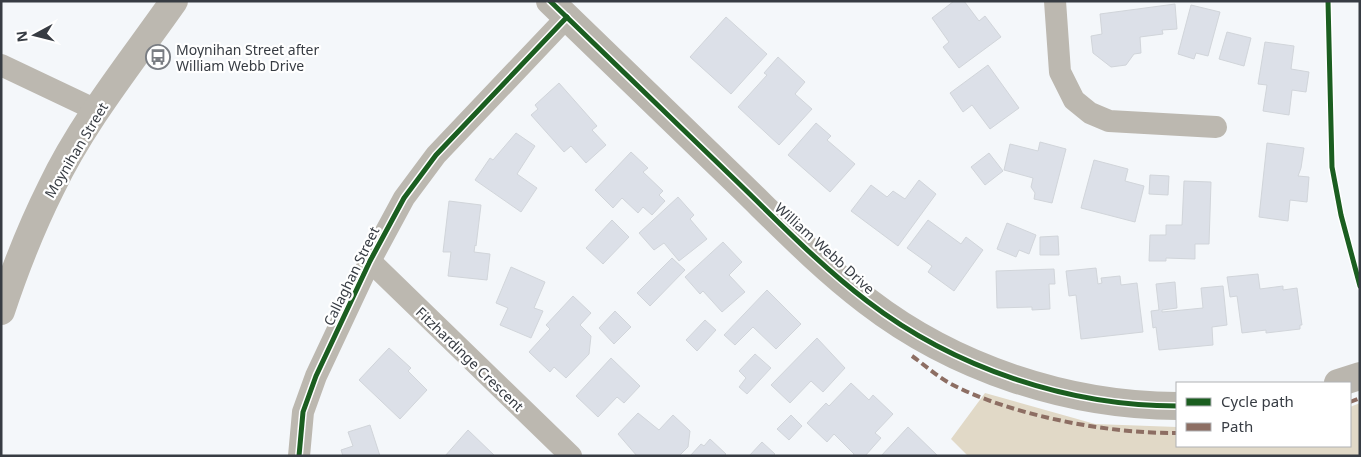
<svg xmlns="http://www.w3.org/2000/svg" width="1361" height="457" font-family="'Noto Sans',sans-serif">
<rect width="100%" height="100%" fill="#f4f7fa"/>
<path fill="#e1d9c7" d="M985,393L1095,424L1177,427V446H1350V407L1360,403V456H968L951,439Z"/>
<g fill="#dce0e8" stroke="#d1d5da">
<path d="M954,1H964L979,21L985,16L1001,37L959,68L943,47L949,42L932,18Z"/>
<path d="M1175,4L1177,29L1162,30L1163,34L1140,37L1141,53L1134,54L1126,65L1111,67L1093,53L1091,36L1102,34L1100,14Z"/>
<path d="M1191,5L1220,12L1208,56L1196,53L1194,59L1178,54Z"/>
<path d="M726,17L767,54L731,94L690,57Z"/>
<path d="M1227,32L1251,38L1244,66L1219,59Z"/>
<path d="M1265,42L1294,46L1291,69L1309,72L1306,92L1292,90L1289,115L1263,111L1267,85L1258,84Z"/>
<path d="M778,57L805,82L795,94L812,109L779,145L738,107L767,75L764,73Z"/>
<path d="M988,65L1019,108L990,129L972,105L963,112L950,93Z"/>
<path d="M559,83L597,126L592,130L606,145L586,163L571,146L564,152L531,115L538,109L535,105Z"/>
<path d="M816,123L831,136L827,140L855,164L830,192L788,155Z"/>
<path d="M516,133L535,146L517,174L537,188L521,212L475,180L490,158L493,160Z"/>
<path d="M1040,142L1066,149L1052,203L1034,199L1035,193L1031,187L1033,178L1004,170L1010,144L1038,151Z"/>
<path d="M1267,143L1304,148L1301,168L1298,176L1309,177L1307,202L1290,200L1288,221L1259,217Z"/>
<path d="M631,152L648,168L643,172L663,191L659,195L665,201L652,215L643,207L638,213L622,198L613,208L595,190Z"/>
<path d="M989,153L1003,171L985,185L971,167Z"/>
<path d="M1094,160L1128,169L1125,181L1144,186L1135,222L1081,208Z"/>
<path d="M1150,175L1169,176L1168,195L1149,194Z"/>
<path d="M919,180L936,194L898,246L851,211L871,185L887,197L893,191L905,199Z"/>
<path d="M1184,181L1211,182L1209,244H1195V259L1166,258V261H1149L1150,235H1166V225H1182Z"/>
<path d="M678,197L694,215L690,219L707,239L679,261L664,243L654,250L639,233Z"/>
<path d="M449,201L481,205L476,246L475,245L474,252L490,254L487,280L448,276L451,252H443Z"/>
<path d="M612,220L629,237L603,264L586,248Z"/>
<path d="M928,220L961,244L966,237L983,250L954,291L928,272L932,266L907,248Z"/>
<path d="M1007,223L1036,235L1029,254L1019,250L1016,257L997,249Z"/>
<path d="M1058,236L1059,255H1040V237Z"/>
<path d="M723,242L742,262L729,275L745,292L722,312L703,291L700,294L685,277Z"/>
<path d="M672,258L685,270L650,306L637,293Z"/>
<path d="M511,267L545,282L534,308L543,311L531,338L500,325L508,308L496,303Z"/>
<path d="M1096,268L1098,284L1102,283L1101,278L1120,276L1121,285L1137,283L1143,332L1081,339L1076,295L1069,296L1066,271Z"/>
<path d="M1054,269L1055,284H1049L1050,309L1032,310V307L997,308L996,271Z"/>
<path d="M1258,274L1260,289L1283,286V290L1297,288L1302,325H1300V329L1266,333V330L1242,333L1237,296L1230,297L1227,277Z"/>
<path d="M1175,282L1177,308L1162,310V312L1203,308L1201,288L1223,286L1227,325L1212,327L1213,345L1159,350L1156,327L1153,328L1151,311L1159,310L1156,284Z"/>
<path d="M767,290L801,324L776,349L753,327L735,345L724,335Z"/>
<path d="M573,296L591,313L580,325L591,336L589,354L566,378L554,367L550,372L529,352L550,329L546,325Z"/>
<path d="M615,311L631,327L614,344L599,328Z"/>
<path d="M705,320L716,330L697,351L686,340Z"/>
<path d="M817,338L845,368L823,392L811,381L790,403L771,385Z"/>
<path d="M389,348L411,368L408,371L427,390L400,419L359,380Z"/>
<path d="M755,354L771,368L747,394L739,387L746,378L739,371Z"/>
<path d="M611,358L640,386L624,403L617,397L598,417L576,396Z"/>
<path d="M851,383L869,400L873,395L893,414L875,433L881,438L865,456H853L854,454L834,434L827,442L807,423L826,403L829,406Z"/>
<path d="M638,413L659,430L673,415L690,431L688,447L679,456H637L618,434Z"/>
<path d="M791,415L802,426L789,440L777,429Z"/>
<path d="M370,425L380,456H343L341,450L353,446L348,432Z"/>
<path d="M908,427L938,456H881Z"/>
<path d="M468,430L495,456H445Z"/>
<path d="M710,439L726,454L724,456H690L701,444L704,446Z"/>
<path d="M762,442L775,454L773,456H749Z"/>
</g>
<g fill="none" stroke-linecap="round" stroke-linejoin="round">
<g stroke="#bcb8b0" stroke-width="22">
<path d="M1055,1L1060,72L1074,100L1090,113L1109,121L1216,127"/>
<path d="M1,65L98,111"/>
<path d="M370,261L571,456"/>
<path d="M299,456L303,412L316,376L370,261L404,198L436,155L567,17"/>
</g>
<path stroke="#bcb8b0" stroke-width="28" d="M1,311C15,269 31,228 51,188C83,121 132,61 174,1"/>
<g stroke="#bab6ae" stroke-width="28">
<path d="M550,1C609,58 669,116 728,173C774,217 817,263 867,301C954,368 1068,406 1177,406"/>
<path d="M1338,383L1360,376"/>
</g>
<g stroke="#8d6e63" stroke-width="4" stroke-dasharray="8 4" stroke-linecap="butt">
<path d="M912,356C926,366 939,378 953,385C1014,416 1110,434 1177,433"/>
<path d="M1350,402L1360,398"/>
</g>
<defs>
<g id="cycleway">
<path d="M550,1C609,58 669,116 728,173C774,217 817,263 867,301C954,368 1068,406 1177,406"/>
<path d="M1328,1L1332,167L1341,215L1360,286"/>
<path d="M299,456L303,412L316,376L370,261L404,198L436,155L567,17"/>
</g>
</defs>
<use href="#cycleway" stroke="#fff" stroke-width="8"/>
<use href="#cycleway" stroke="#1b5e20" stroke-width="5"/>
</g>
<defs>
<symbol id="bus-ring" viewBox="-11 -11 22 22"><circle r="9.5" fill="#fff" stroke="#797d83" stroke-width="1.5"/><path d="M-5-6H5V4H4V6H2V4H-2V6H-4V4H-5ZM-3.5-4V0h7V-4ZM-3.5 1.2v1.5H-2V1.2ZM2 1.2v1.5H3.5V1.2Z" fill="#797d83"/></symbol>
</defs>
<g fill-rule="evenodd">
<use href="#bus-ring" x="144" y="43" width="28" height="28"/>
</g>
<g text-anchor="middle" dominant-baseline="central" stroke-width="4.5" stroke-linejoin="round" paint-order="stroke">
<g font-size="14" fill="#373c43" stroke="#fff" text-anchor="start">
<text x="176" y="49">Moynihan Street after<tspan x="176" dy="16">William Webb Drive</tspan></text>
</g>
<g font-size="14" fill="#373c43" stroke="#fff">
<text transform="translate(76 150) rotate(-59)">Moynihan Street</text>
<text transform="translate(825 248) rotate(42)">William Webb Drive</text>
<text transform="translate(351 276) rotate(-64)">Callaghan Street</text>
<text transform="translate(470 359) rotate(44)">Fitzhardinge Crescent</text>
</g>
</g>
<rect width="1361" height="457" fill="none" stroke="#373c43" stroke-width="5"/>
<rect x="1176" y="382" width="175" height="65" fill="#ffffff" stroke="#afb1b4"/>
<rect x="1186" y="398" width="25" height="8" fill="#1b5e20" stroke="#afb1b4"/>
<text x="1221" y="407" font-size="15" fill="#373c43">Cycle path</text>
<rect x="1186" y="423" width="25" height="8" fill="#8d6e63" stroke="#afb1b4"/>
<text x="1221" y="432" font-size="15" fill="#373c43">Path</text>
<g transform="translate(35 35) rotate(263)" stroke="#ffffff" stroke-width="4" paint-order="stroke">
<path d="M0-4L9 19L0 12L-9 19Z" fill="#373c43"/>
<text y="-8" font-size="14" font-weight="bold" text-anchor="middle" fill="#373c43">N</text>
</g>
</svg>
